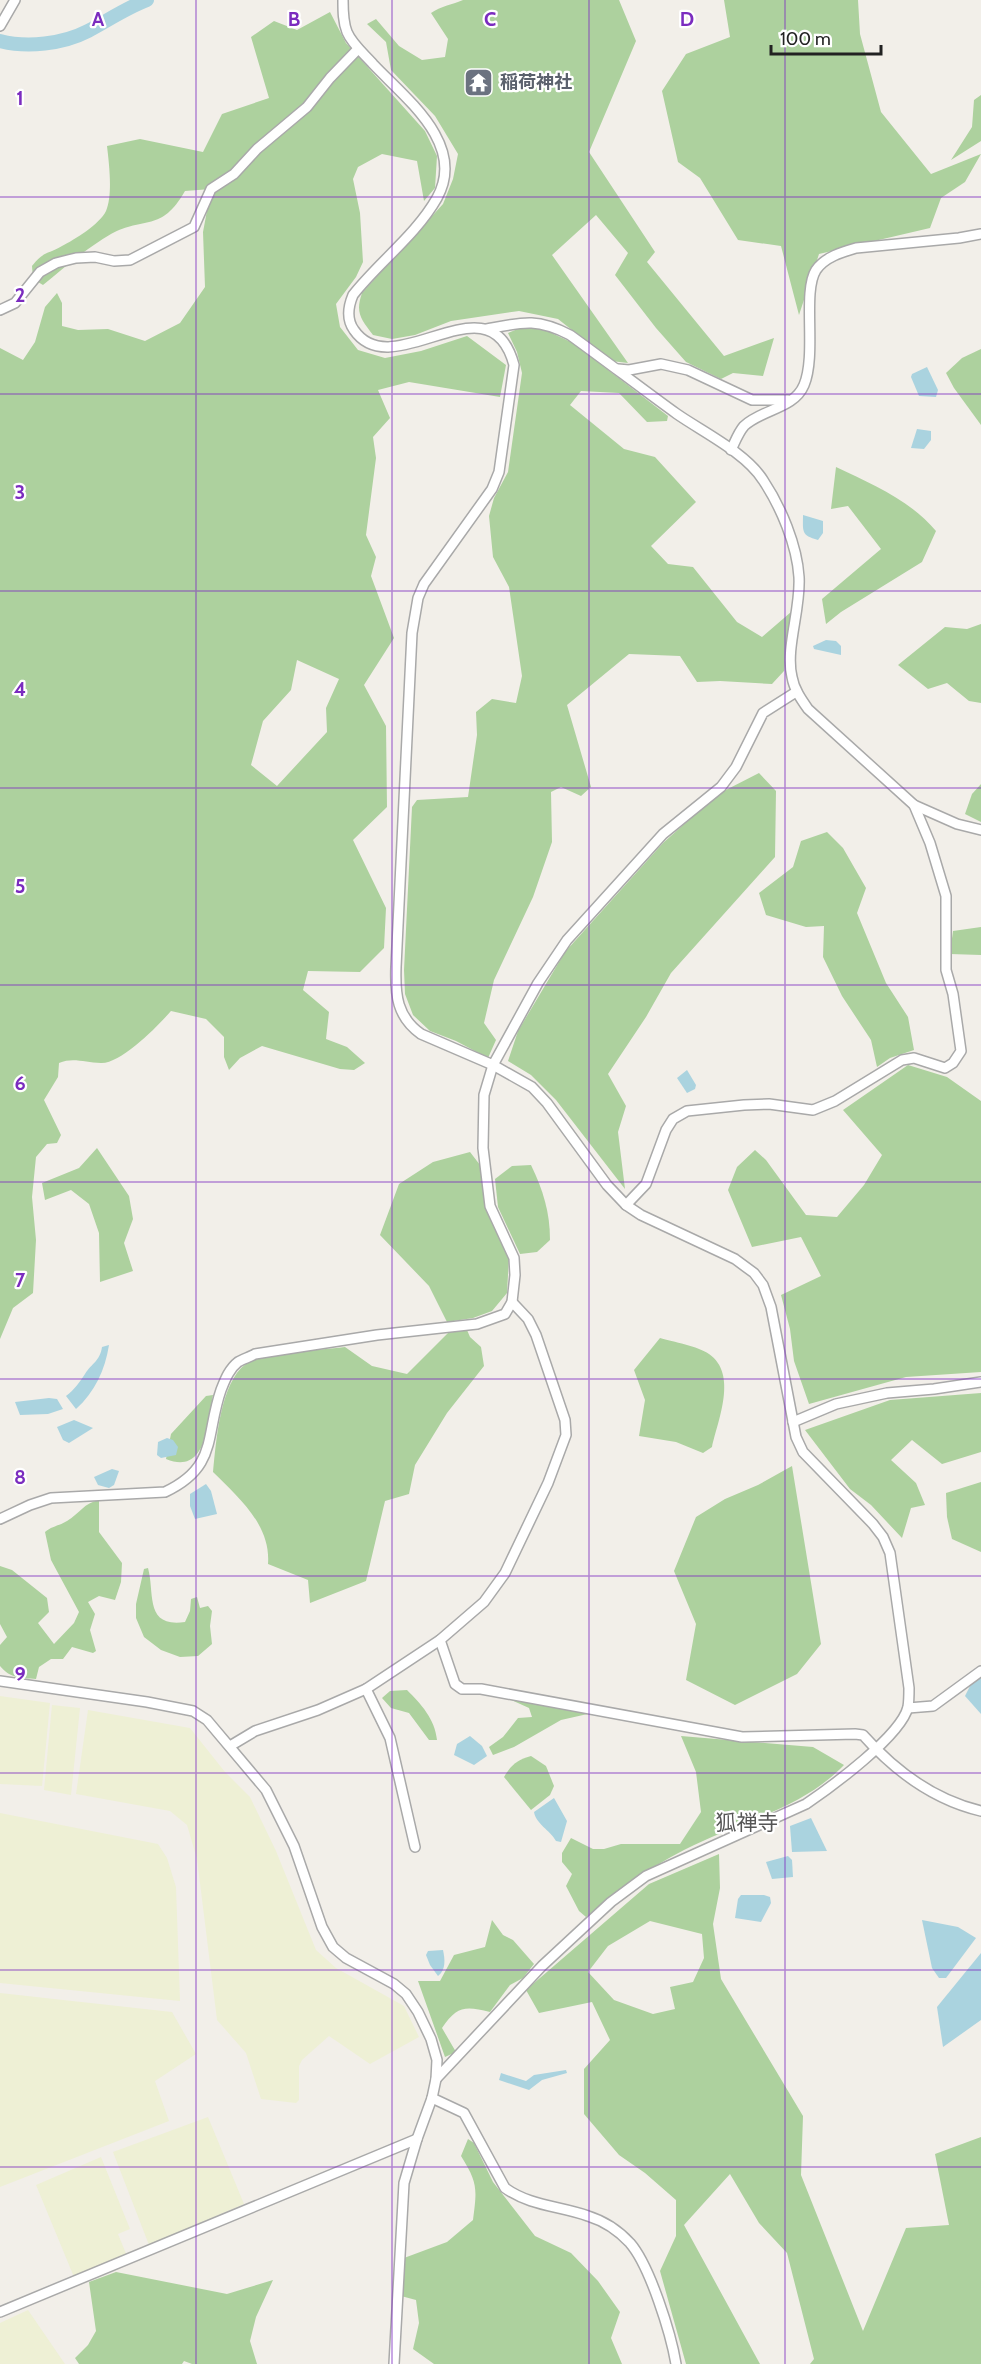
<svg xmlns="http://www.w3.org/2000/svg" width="981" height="2364" font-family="Cabin,'Noto Sans JP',sans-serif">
<rect width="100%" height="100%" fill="#f2efe9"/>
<g fill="#eef0d5">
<path d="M0,1696L50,1703L42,1786L0,1784Z"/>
<path d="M52,1705L80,1708L71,1795L44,1790Z"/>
<path d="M88,1710L190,1728L225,1772L250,1797L276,1851L316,1950L336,1968L404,2006L419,2037L370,2064L329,2036L302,2060L299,2066V2100L296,2103L261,2099L246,2053L217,2020L197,1859L187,1825L170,1811L76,1794Z"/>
<path d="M0,1813L158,1844L167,1858L176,1887L180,2001L0,1983Z"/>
<path d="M0,1993L172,2012L196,2054L155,2081L169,2121L0,2187Z"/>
<path d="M208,2117L244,2204L149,2245L113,2152Z"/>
<path d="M101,2157L130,2229L118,2234L127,2256L74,2277L36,2185Z"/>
<path d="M28,2310L65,2364H0V2323Z"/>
</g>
<g fill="#add19e" fill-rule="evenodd">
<path d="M463,0H619L636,41L589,152L655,252L647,262L724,356L774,338L763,376L733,373L721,379L686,362L656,328L615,275L628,253L596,215L552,255L628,363L611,361L558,319L519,311L451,321L415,335L392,339L373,335C361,319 355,313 362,293L443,204L453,179L458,154L435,116L391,70L386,42L367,24L376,19L399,46L422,60L445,57L448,39L431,13C441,6 451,5 463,0Z"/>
<path d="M724,0H858L860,34L881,112L931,174L981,154L965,182L941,198L930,228L819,254L799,315L781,246L738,240L700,178L678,162L662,91L686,54L730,37Z"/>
<path d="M330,12L346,43L425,131L437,156L435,188L424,201L417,161L382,154L358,167L353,179L360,213L363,262L356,277L336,304L340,327L358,350L385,358L421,351L467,336L506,365L500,397L409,382L378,390L390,418L373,437L376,458L366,535L376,557L371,576L394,638L364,685L386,726L387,807L353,840L386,908L384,948L360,972L308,971L303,990L329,1012L326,1039L347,1047L365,1063L354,1070L340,1069L262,1046L240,1058L229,1070L224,1057V1037L206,1019L171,1011C158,1026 121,1064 101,1063C85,1063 74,1057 59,1063L58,1077L44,1100L61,1135L57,1143L47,1144L36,1157L32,1197L36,1240L33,1293L13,1308L0,1339V348L23,360L35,342L45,307L57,293L62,303V326L78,330L108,329L145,341L180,323L205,287L203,232L211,189L185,191C161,233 144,216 111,234C87,248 65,267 43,285L33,279L32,266C45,250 47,255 62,246C74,240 100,224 106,211C113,195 109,163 107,146L140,139L203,152L222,114L269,98L251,37L274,21L297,30ZM297,660L339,679L326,708L327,732L277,786L251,765L263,721L291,690Z"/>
<path d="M981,95V141L951,160L972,127L974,100Z"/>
<path d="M520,328L543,329L573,343L668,416L667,421L647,422L619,393L581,391L570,405L624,449L655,457L696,502L651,546L668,564L693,567L737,622L762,637L791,612L784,671L772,684L720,681L697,682L680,656L629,654L567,705L591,787L581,796L561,787L551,792L552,842L533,897L494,980L484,1023L496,1040L488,1058L456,1041L430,1031L413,1015L405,994L404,970L412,807L417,800L468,797L477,735L476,712L492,699L516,703L522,676L509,587L493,557L489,516L494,498L508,472L522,373L517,352L508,333Z"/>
<path d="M981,349V425L954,388L946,373L962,358Z"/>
<path d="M836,467C872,484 910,500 936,531L922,562L841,612L826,624L822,599L881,549L848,506L831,509Z"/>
<path d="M981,624V703L969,701L947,683L928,689L898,665L945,627L967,629Z"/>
<path d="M759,773L776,791L775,857L671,973L646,1017L608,1074L626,1106L618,1132L625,1189L556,1100L531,1075L508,1061L518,1031L565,952L663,843L718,794Z"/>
<path d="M981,784V822L965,814L972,794Z"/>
<path d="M827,832L843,848L866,888L857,913L886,983L908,1017L914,1050L890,1058L877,1067L871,1040L842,996L823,957L824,926L806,927L766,915L759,893L793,867L801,841Z"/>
<path d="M981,927V955L950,954L953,931Z"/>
<path d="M908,1065L947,1077L981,1101V1372L906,1377L809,1404L794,1361L790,1329L781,1295L821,1276L801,1237L752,1247L728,1190L737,1167L755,1150L766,1160L806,1215L837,1217L864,1185L882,1155L843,1110Z"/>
<path d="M97,1148L129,1196L133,1219L124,1243L133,1271L100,1282L99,1233L89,1204L71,1190L45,1200L42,1183L79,1168Z"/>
<path d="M470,1152L480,1165L485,1208L509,1257L507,1293L492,1311L473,1318L447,1322L429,1286L380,1235L399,1184L433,1162Z"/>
<path d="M531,1165C543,1190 550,1212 550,1240L537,1252L520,1254L498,1207L495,1179L512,1166Z"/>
<path d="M467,1330L470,1337L481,1347L484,1366L447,1413L415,1465L409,1494L385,1501L366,1581L310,1603L308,1580L268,1564C271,1525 239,1498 213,1472C216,1443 220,1382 246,1364C263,1352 323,1350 345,1347L372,1366L407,1374L449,1332Z"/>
<path d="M660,1338C673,1342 698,1346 709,1354C738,1374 718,1420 712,1447L703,1453L676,1442L639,1436L645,1400L634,1370Z"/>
<path d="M981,1393V1452L942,1464L912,1440L891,1460L916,1483L925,1505L911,1508L902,1538L871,1505L850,1489L805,1430L890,1400Z"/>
<path d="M213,1395C208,1422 207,1476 166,1459L171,1434L206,1396Z"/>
<path d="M792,1466L821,1644L797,1674L735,1705L686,1680L696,1624L674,1571L696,1517L725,1499L758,1485Z"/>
<path d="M981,1482V1552L952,1539L947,1517L946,1493Z"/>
<path d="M99,1500V1532L122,1563L121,1582L115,1600L99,1596L88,1602L95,1614L90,1630L96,1651L93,1653L72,1647L63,1659H51L39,1667L36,1679C21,1678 11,1679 0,1666V1645L7,1637L0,1624V1566L12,1570L47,1598L49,1612L38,1623L54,1644L74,1623L79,1612L51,1560L45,1532C52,1526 59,1526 67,1521C80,1513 84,1503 99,1500Z"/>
<path d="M148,1568C155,1593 144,1628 185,1622L190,1611L191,1599L197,1597L200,1608L208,1606L212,1611L210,1626L212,1644L198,1656L180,1657L161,1650L144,1637L136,1618V1604L144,1569Z"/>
<path d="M407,1690C421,1704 435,1719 437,1740H429L409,1713L391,1708L382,1698L390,1691Z"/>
<path d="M505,1697L592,1713L561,1720L514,1747L493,1755L489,1747L503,1737L518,1718L532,1717L529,1708Z"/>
<path d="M681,1736L813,1747L844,1765C801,1810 738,1822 684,1850C647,1869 618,1891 586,1917L579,1911L566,1886L572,1874L562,1862V1853L571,1838L593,1849H604L621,1844H680L701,1812L696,1772Z"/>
<path d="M531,1756L546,1766L554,1786L550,1795L531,1810L504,1777C511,1765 517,1760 531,1756Z"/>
<path d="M719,1854L720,1888L713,1924L721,1979L803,2116L801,2175L863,2331L906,2228L949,2225L935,2154L981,2137V2364H810L814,2359L787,2253L759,2223L730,2174L684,2225L760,2364H686L660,2271L676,2236V2200L645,2173L619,2155L584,2114V2069L610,2040L592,2002L539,2013L526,1990L649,1884ZM650,1921L702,1934L704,1958L693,1982L670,1987L675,2009L653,2014L614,2000L588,1972L608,1946Z"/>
<path d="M492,1920L503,1935L513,1940L534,1964L523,1978L510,1985L490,2012C465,2006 457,2006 442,2028L456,2052L445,2057L418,1981H440L454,1955L485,1947Z"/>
<path d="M468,2139L474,2143L493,2182L535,2236L571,2253L598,2281L620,2312L611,2338L622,2364H434L413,2349L419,2323L416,2300L401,2296L404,2258L447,2242L473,2220C477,2189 478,2183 461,2156Z"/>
<path d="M116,2272L227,2294L273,2280L256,2317L250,2341L257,2364H192L184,2361L182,2364H79L75,2358L88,2345L96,2331L89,2282Z"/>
</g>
<g fill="#aad3df">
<path d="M927,367L938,390L936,397L919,396L911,377L912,374Z"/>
<path d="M917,429L931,431V440L924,449L911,448Z"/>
<path d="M803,515L823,521V533L818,540C801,535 803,532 803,515Z"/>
<path d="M826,640L836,641L841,646V655L814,649L813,646Z"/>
<path d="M687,1070L696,1085L695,1089L687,1093L677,1078Z"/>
<path d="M109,1345C105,1370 95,1392 76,1409L66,1396C75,1389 79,1383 85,1374C92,1363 100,1361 102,1347Z"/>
<path d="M49,1398L57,1399L63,1409L48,1414L20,1415L15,1402Z"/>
<path d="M74,1420L93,1428L69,1443L63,1440L57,1427Z"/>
<path d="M167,1438L173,1440L178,1447L176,1455L161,1458L157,1455L158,1442Z"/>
<path d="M112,1469L119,1471L114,1485L109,1488L98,1485L94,1477Z"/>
<path d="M206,1484L211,1491L217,1514L195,1519L190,1506V1494Z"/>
<path d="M981,1678V1714L965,1696L971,1684Z"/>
<path d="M470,1736L482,1746L487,1756L474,1765L454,1755L457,1744Z"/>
<path d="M554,1798L567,1821L561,1842L556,1841C550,1830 536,1824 534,1812Z"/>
<path d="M811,1818L827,1851L792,1852L790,1826Z"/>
<path d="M788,1856L792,1860L793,1877L772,1879L766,1862Z"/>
<path d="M741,1895H764L770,1897L771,1903L761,1922L735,1918L738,1899Z"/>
<path d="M922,1920L958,1927L976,1938L946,1978H939L932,1968Z"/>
<path d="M443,1950C445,1959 446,1970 438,1976L430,1965L426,1955L428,1951Z"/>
<path d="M981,1953V2020L943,2047L937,2007Z"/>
<path d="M566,2070L567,2073L542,2080L529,2090L499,2080L501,2073L526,2081L534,2075Z"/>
</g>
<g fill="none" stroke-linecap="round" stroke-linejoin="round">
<path stroke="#aad3df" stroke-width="14" d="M0,41C27,48 63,44 88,31C107,21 126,8 147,0"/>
<defs>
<g id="minor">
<path d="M343,0C343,11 343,22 347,32C352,44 364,54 373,64C405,98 467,144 437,198C416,235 379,262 353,295C348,307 346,319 354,330C393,387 490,274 514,365L499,472L492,489L424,584L418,598L412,633L396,967C395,995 397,1017 421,1034L493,1065L532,1087L547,1103L607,1185L626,1205L641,1215L735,1259L754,1273L763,1285L771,1307L796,1437L803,1452L873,1524L883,1537L890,1553L909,1688C909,1695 909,1701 908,1707C901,1736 831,1787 806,1804L646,1876L611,1902L542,1966L436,2079"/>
<path d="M0,26L15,0"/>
<path d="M0,310L15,303L40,272L56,263L76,258L95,257L114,261L130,260L194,227L211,189L234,174L257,149L307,107L330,78L358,49"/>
<path d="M487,329C523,322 537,318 570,335C606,361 641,388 677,414C703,432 746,453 763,480C781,507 797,545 799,577C801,609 785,649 792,677C794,689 801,699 808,709L914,805L957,824L981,830"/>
<path d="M618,369L629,370L661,364L688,370L752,400H788"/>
<path d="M731,450C735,442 738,433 744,426C762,409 794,409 804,385C817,354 802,292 816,270C825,257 842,252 856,248L959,238L981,234"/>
<path d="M626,1205L646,1184L666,1130L673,1119L687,1111L744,1105L769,1104L813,1110L835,1101L902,1060L914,1058L945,1068L953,1063L961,1051L953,994L946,970V896L930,843L914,805"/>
<path d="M793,1422L836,1404L887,1393L934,1389L981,1382"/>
<path d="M0,1519L30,1505L51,1498L165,1492C218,1467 205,1436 221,1390C225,1380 229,1369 238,1362C243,1359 250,1357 255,1354L377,1335L477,1324L505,1314L512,1302L515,1275L514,1258L490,1206L483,1148L484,1095L493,1065L538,983L567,940L663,834L721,787L736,767L763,713L796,692"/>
<path d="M440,1640L455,1684L462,1689H481L742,1737L855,1734L863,1735C895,1771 934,1800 981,1811"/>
<path d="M0,1681L147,1702L193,1711L207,1720L266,1790L294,1846L322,1927L333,1947L346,1958L394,1984L406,1994L418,2012L431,2039L437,2060L436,2079L432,2098L417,2139L404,2183L394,2364"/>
<path d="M366,1689L390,1738L415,1847"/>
<path d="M908,1708L933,1706L981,1671"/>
<path d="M230,1746L255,1731L318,1710L366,1689L440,1640L484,1602L505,1573L548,1483L566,1435L565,1420L536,1335L528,1319L512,1302"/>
<path d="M432,2098L464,2113L505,2188C530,2206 560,2206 588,2216C604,2221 618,2230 630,2243C650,2266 671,2334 676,2364"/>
<path d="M0,2312L417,2139"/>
</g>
</defs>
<use href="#minor" stroke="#a9a9a9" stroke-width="12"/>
<use href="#minor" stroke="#fff" stroke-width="9"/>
</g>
<path fill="none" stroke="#7b2cbf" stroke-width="1.5" stroke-opacity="0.55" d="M196,0V2364M392,0V2364M589,0V2364M785,0V2364M0,197H981M0,394H981M0,591H981M0,788H981M0,985H981M0,1182H981M0,1379H981M0,1576H981M0,1773H981M0,1970H981M0,2167H981"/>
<defs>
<symbol id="temple-square" viewBox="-11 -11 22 22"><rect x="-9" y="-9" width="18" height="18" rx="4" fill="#6b7280" stroke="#fff"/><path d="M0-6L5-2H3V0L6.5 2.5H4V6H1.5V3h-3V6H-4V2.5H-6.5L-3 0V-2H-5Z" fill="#fff"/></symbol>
</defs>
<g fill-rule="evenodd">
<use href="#temple-square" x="462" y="66" width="33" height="33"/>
</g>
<g text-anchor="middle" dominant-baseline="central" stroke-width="4.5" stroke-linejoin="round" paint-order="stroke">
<g font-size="18" font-weight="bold" fill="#5b616d" stroke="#fff" text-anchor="start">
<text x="500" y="82">稲荷神社</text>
</g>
<g font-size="21" fill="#555" stroke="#fff">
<text x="747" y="1822">狐禅寺</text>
</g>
</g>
<g font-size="20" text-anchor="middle" font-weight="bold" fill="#7b2cbf" stroke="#fff" stroke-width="4.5" stroke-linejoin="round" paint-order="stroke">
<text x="98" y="26">A</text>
<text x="294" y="26">B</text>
<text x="490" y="26">C</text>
<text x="687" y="26">D</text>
<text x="20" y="105">1</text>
<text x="20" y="302">2</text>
<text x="20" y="499">3</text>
<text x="20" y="696">4</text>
<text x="20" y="893">5</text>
<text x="20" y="1090">6</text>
<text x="20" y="1287">7</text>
<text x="20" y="1484">8</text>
<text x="20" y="1681">9</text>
</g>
<path d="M771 45v9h110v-9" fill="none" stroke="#222222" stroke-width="3"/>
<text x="780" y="45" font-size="18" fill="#222222" stroke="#ffffff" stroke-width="4.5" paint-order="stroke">100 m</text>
</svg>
